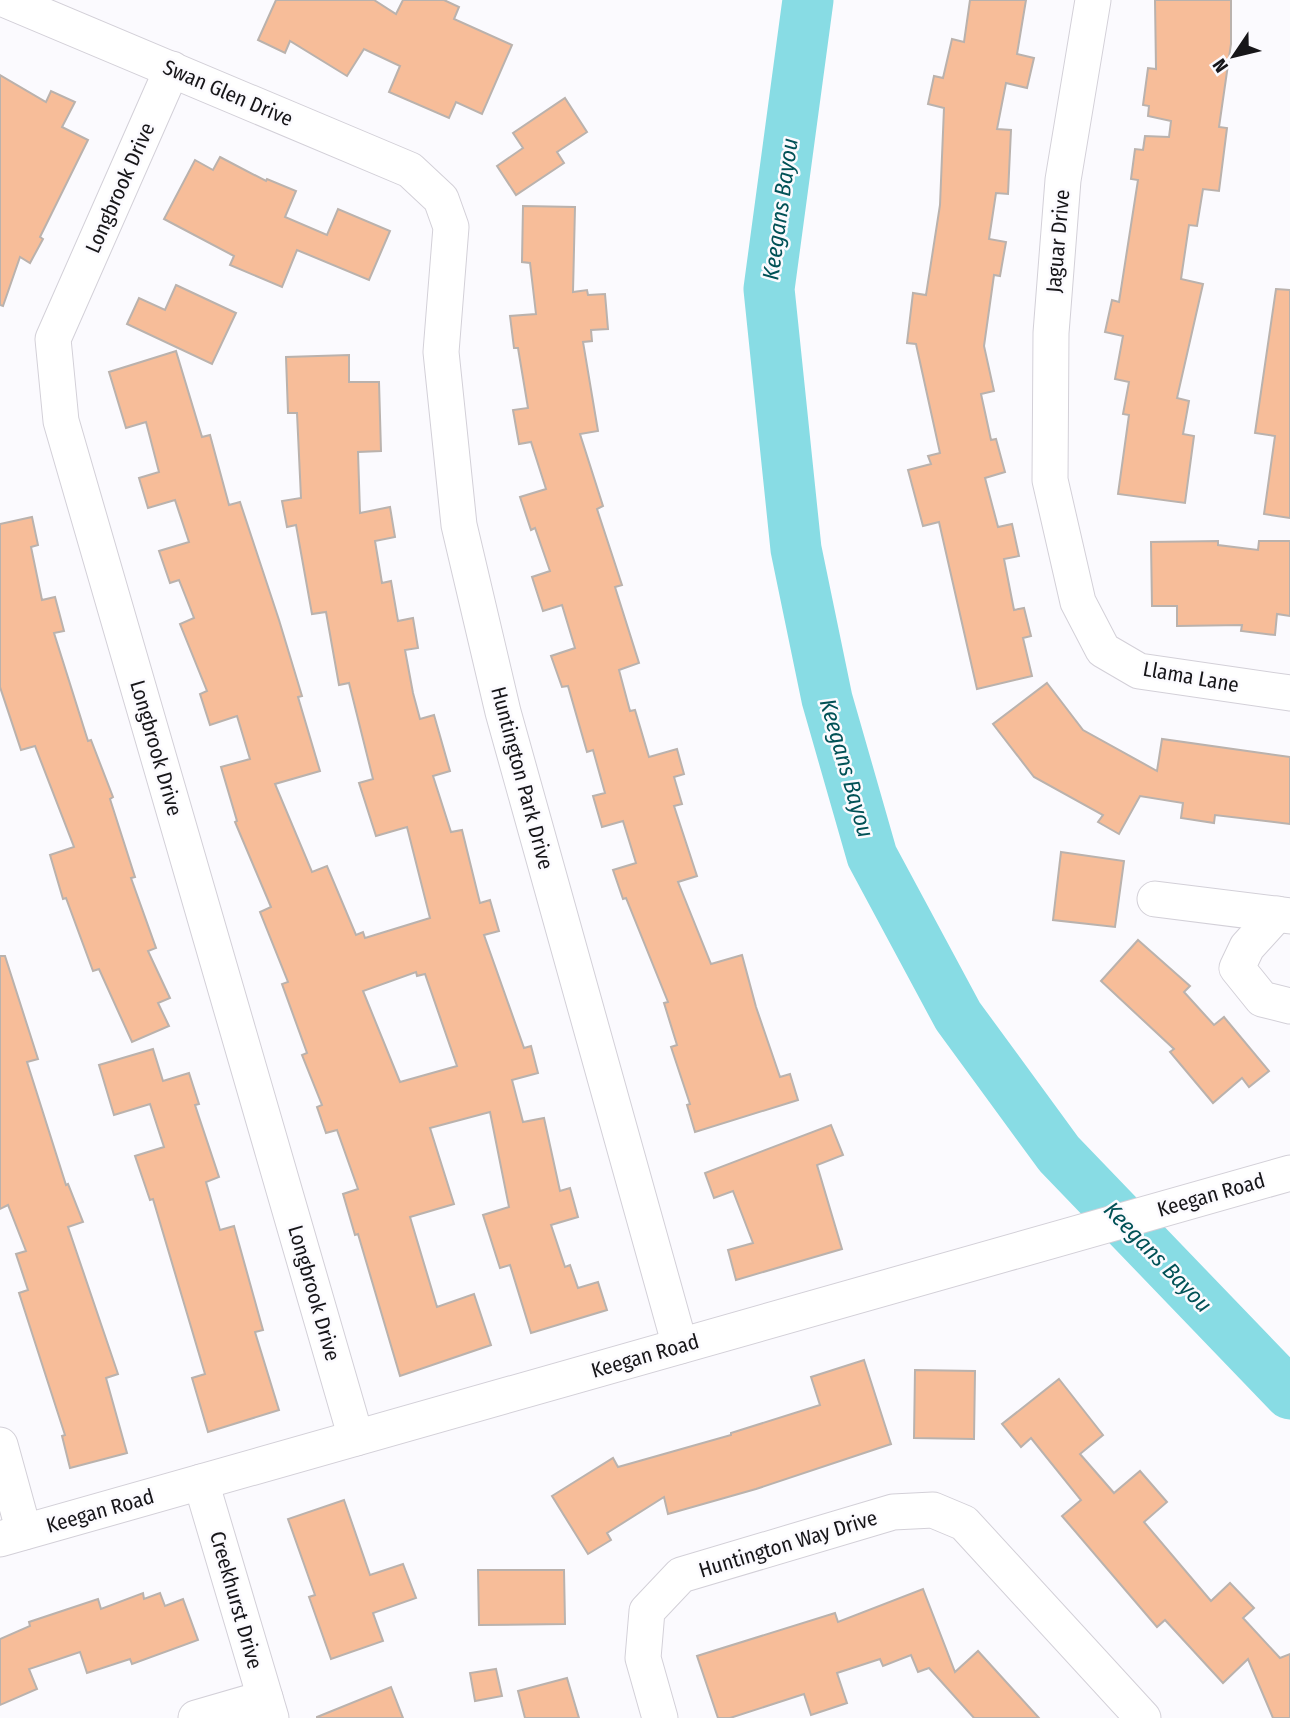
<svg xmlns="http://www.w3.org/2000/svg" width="1290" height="1718" font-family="'Fira Sans Condensed',sans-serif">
<rect width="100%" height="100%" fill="#fbfafe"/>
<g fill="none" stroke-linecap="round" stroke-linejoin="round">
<path stroke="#88dce4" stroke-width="51" d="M808,0L769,289L796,549L827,699L872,856L958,1016L1059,1154L1290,1394"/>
</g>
<g fill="#f7bd99" stroke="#bab2ad" stroke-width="2" fill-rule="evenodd">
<path d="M276,0H374L396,14L403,0H444L459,7L454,19L512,45L482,114L456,102L449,118L389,92L400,66L364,49L347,76L290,41L285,53L258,40Z"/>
<path d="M970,0H1026L1017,54L1034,58L1027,88L1006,83L997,129L1011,130L1008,194L996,193L989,239L1006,242L1000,276L994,275L984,346L994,391L981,394L991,440L996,439L1005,472L985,478L998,527L1012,524L1019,556L1004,559L1014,610L1024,608L1031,636L1023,638L1032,676L977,689L939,522L923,526L908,470L931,464L928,456L940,453L916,344L907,343L913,293L926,295L940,205L944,108L928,104L934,76L943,78L952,39L964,42Z"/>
<path d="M1155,0H1231V44L1219,127L1227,128L1219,191L1203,189L1197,226L1189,225L1181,279L1203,284L1177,398L1189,401L1183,434L1194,436L1185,503L1118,494L1129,415L1123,414L1129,382L1115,379L1123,336L1105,332L1112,300L1119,302L1138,180L1131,179L1135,149L1143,150L1145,136L1169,137L1171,121L1148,116L1149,106L1143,105L1148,68L1156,69Z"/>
<path d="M0,75L46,102L51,91L75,102L62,127L88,140L40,237L43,239L30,263L20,257L3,306L0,305Z"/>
<path d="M565,98L587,132L557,152L564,163L516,195L497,166L523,148L513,133Z"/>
<path d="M220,157L266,181L267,179L296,191L285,217L327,235L338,209L390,231L369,280L297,250L282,287L230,265L234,256L164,219L195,160L213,170Z"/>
<path d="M523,206L575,207L573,292L587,290L588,295L605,294L608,329L591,330L592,341L583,342L598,431L580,434L603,506L597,509L622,585L615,587L639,663L619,670L630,711L635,710L649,757L677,749L684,774L674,777L682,804L674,806L697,876L678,882L711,964L742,955L756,1007L780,1077L790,1074L798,1100L695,1132L687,1105L690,1104L671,1047L677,1045L664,1003L668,1002L626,898L623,899L613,870L636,863L623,821L602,827L593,796L605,793L593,750L587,752L568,686L562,687L551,656L575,648L562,605L543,611L532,577L550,571L535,528L531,530L520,497L546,489L531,442L519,444L513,410L528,408L518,348H514L510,316L536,314L530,263L522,262Z"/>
<path d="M176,285L236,313L212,364L127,324L139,298L165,310Z"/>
<path d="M1276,289L1290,290V518L1264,514L1275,436L1255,433Z"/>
<path d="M176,351L202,437L210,435L229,505L240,502L279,620L302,696L298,697L320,771L275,784L312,872L327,866L356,935L363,932L365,938L430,918L407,827L376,836L359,783L373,779L349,683L339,685L326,612L312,614L296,525L287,527L282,501L301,498L297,413H288L286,357L349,355V382H379L381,451L358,452L360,513L390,507L395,537L375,541L382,583L391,581L398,621L413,618L418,648L405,650L413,693L420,719L434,715L450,771L433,776L451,832L462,830L480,903L490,900L499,931L484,935L524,1048L531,1046L538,1073L512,1080L523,1122L544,1118L560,1191L570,1188L578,1217L551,1225L565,1267L570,1265L578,1288L598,1282L607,1310L531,1333L510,1265L500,1268L483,1215L509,1207L490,1112L430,1128L454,1204L410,1217L437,1307L474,1294L491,1345L400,1376L358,1234L355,1235L343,1194L358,1189L337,1130L326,1133L317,1107L322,1105L302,1055L307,1053L282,984L288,982L260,912L271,907L235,822L237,821L221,767L250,759L237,716L210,725L200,694L207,691L180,624L194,618L179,580L170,583L159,551L189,542L175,500L148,508L139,478L159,472L146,422L126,428L109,372ZM416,972L417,976L425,974L457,1066L400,1082L363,991Z"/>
<path d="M32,517L38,545L31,547L42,600L55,597L64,631L54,633L88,741L91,740L113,797L110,799L135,877L131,878L156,948L148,951L170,998L158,1003L169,1026L132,1042L99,969L93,971L66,898L63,899L50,855L74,847L35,746L21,750L0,687V524Z"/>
<path d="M1218,541V545L1258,550L1259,541H1290V616L1277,614L1275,635L1241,631L1242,625L1177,626V606H1152L1151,542Z"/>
<path d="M1047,683L1083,730L1157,771L1162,739L1290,757V824L1215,815L1214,823L1181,818L1183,803L1140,796L1119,834L1098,822L1103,815L1034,777L993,724Z"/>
<path d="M1061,852L1124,861L1115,927L1053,920Z"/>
<path d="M1138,940L1190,986L1184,992L1214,1025L1224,1017L1269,1071L1249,1087L1242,1078L1213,1103L1170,1052L1174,1049L1101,981Z"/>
<path d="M0,956H5L38,1059L27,1062L66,1185L68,1184L83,1222L68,1227L118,1374L106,1378L127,1453L70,1468L62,1436L65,1435L19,1293L28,1290L16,1254L26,1251L8,1205L0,1209Z"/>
<path d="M153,1049L163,1081L189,1073L199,1104L195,1105L219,1177L206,1182L220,1230L234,1226L263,1330L255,1332L279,1410L208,1432L192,1378L205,1374L153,1199L150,1200L135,1156L164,1147L150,1104L114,1115L99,1065Z"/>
<path d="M831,1125L843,1155L817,1165L842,1249L736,1280L728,1250L753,1243L733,1191L714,1198L705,1173Z"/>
<path d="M864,1360L891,1444L756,1489L668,1514L664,1497L607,1533L611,1540L588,1554L552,1496L613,1458L618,1467L731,1435V1433L820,1405L811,1377Z"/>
<path d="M915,1370L975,1371L974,1439L914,1438Z"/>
<path d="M1059,1379L1103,1435L1080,1454L1114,1493L1140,1471L1167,1502L1144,1522L1211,1601L1230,1583L1254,1608L1243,1618L1280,1658L1290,1654V1718H1273L1248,1659L1223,1683L1165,1620L1157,1627L1062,1516L1081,1500L1031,1438L1021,1447L1002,1424Z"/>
<path d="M344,1500L370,1575L403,1564L416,1598L373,1613L383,1641L331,1659L309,1597L315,1595L288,1519Z"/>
<path d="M478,1570H564L565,1624L479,1625Z"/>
<path d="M923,1589L955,1672L978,1651L1039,1718H974L929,1668L918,1672L911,1655L883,1666L880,1659L837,1673L847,1703L811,1715L804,1694L730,1718H718L697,1656L835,1613L838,1622Z"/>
<path d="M143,1593L144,1599L160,1593L165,1606L183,1599L198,1640L132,1664L130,1659L87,1673L80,1652L29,1669L37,1689L0,1705V1639L30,1626L29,1622L98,1599L101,1609Z"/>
<path d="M496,1669L502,1696L475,1701L470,1673Z"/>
<path d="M567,1678L579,1718H525L518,1691Z"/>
<path d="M391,1687L403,1718H317V1717Z"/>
</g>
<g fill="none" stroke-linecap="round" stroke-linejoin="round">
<defs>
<g id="minor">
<path d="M6,0L410,170L441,199L451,227L441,352L459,525L503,712L680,1346"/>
<path d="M1093,0L1063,180L1051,333L1050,480L1078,602L1103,650L1139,671L1290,693"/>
<path d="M172,69L53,339L61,421L356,1438"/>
<path d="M1155,899L1290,916"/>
<path d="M1277,914L1247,947L1237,968L1262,999L1290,1006"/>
<path d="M0,1445L24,1532"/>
<path d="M201,1482L271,1718"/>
<path d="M0,1539L1290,1173"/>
<path d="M196,1718L265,1698"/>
<path d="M660,1718L643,1658L647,1611L681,1575L893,1512L933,1510L964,1523L1143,1718"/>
</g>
</defs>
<use href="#minor" stroke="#d3d0d8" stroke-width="37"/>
<use href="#minor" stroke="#fff" stroke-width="35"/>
</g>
<g text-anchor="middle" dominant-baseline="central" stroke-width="5" stroke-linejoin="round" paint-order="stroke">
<g font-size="21" fill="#171619" stroke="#fbfafe">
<text transform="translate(228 93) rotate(23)">Swan Glen Drive</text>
<text transform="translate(120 188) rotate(-66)">Longbrook Drive</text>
<text transform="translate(1058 241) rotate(-85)">Jaguar Drive</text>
<text transform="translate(1191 677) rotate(10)">Llama Lane</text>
<text transform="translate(156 748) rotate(74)">Longbrook Drive</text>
<text transform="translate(522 778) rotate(75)">Huntington Park Drive</text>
<text transform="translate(1211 1195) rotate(-16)">Keegan Road</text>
<text transform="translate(314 1293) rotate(74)">Longbrook Drive</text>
<text transform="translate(645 1356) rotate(-16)">Keegan Road</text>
<text transform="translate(100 1511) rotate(-16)">Keegan Road</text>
<text transform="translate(788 1544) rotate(-17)">Huntington Way Drive</text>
<text transform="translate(236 1600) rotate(74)">Creekhurst Drive</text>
</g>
<g font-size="23" font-style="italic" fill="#005156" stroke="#fbfafe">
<text transform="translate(780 209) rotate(-82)">Keegans Bayou</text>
<text transform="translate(847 768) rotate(74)">Keegans Bayou</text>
<text transform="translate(1158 1257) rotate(46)">Keegans Bayou</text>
</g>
</g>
<g transform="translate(1234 56) rotate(235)" stroke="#fbfafe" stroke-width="5" paint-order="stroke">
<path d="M0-5L12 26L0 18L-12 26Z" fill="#171619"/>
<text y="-10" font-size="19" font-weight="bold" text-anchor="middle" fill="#171619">N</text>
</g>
</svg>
